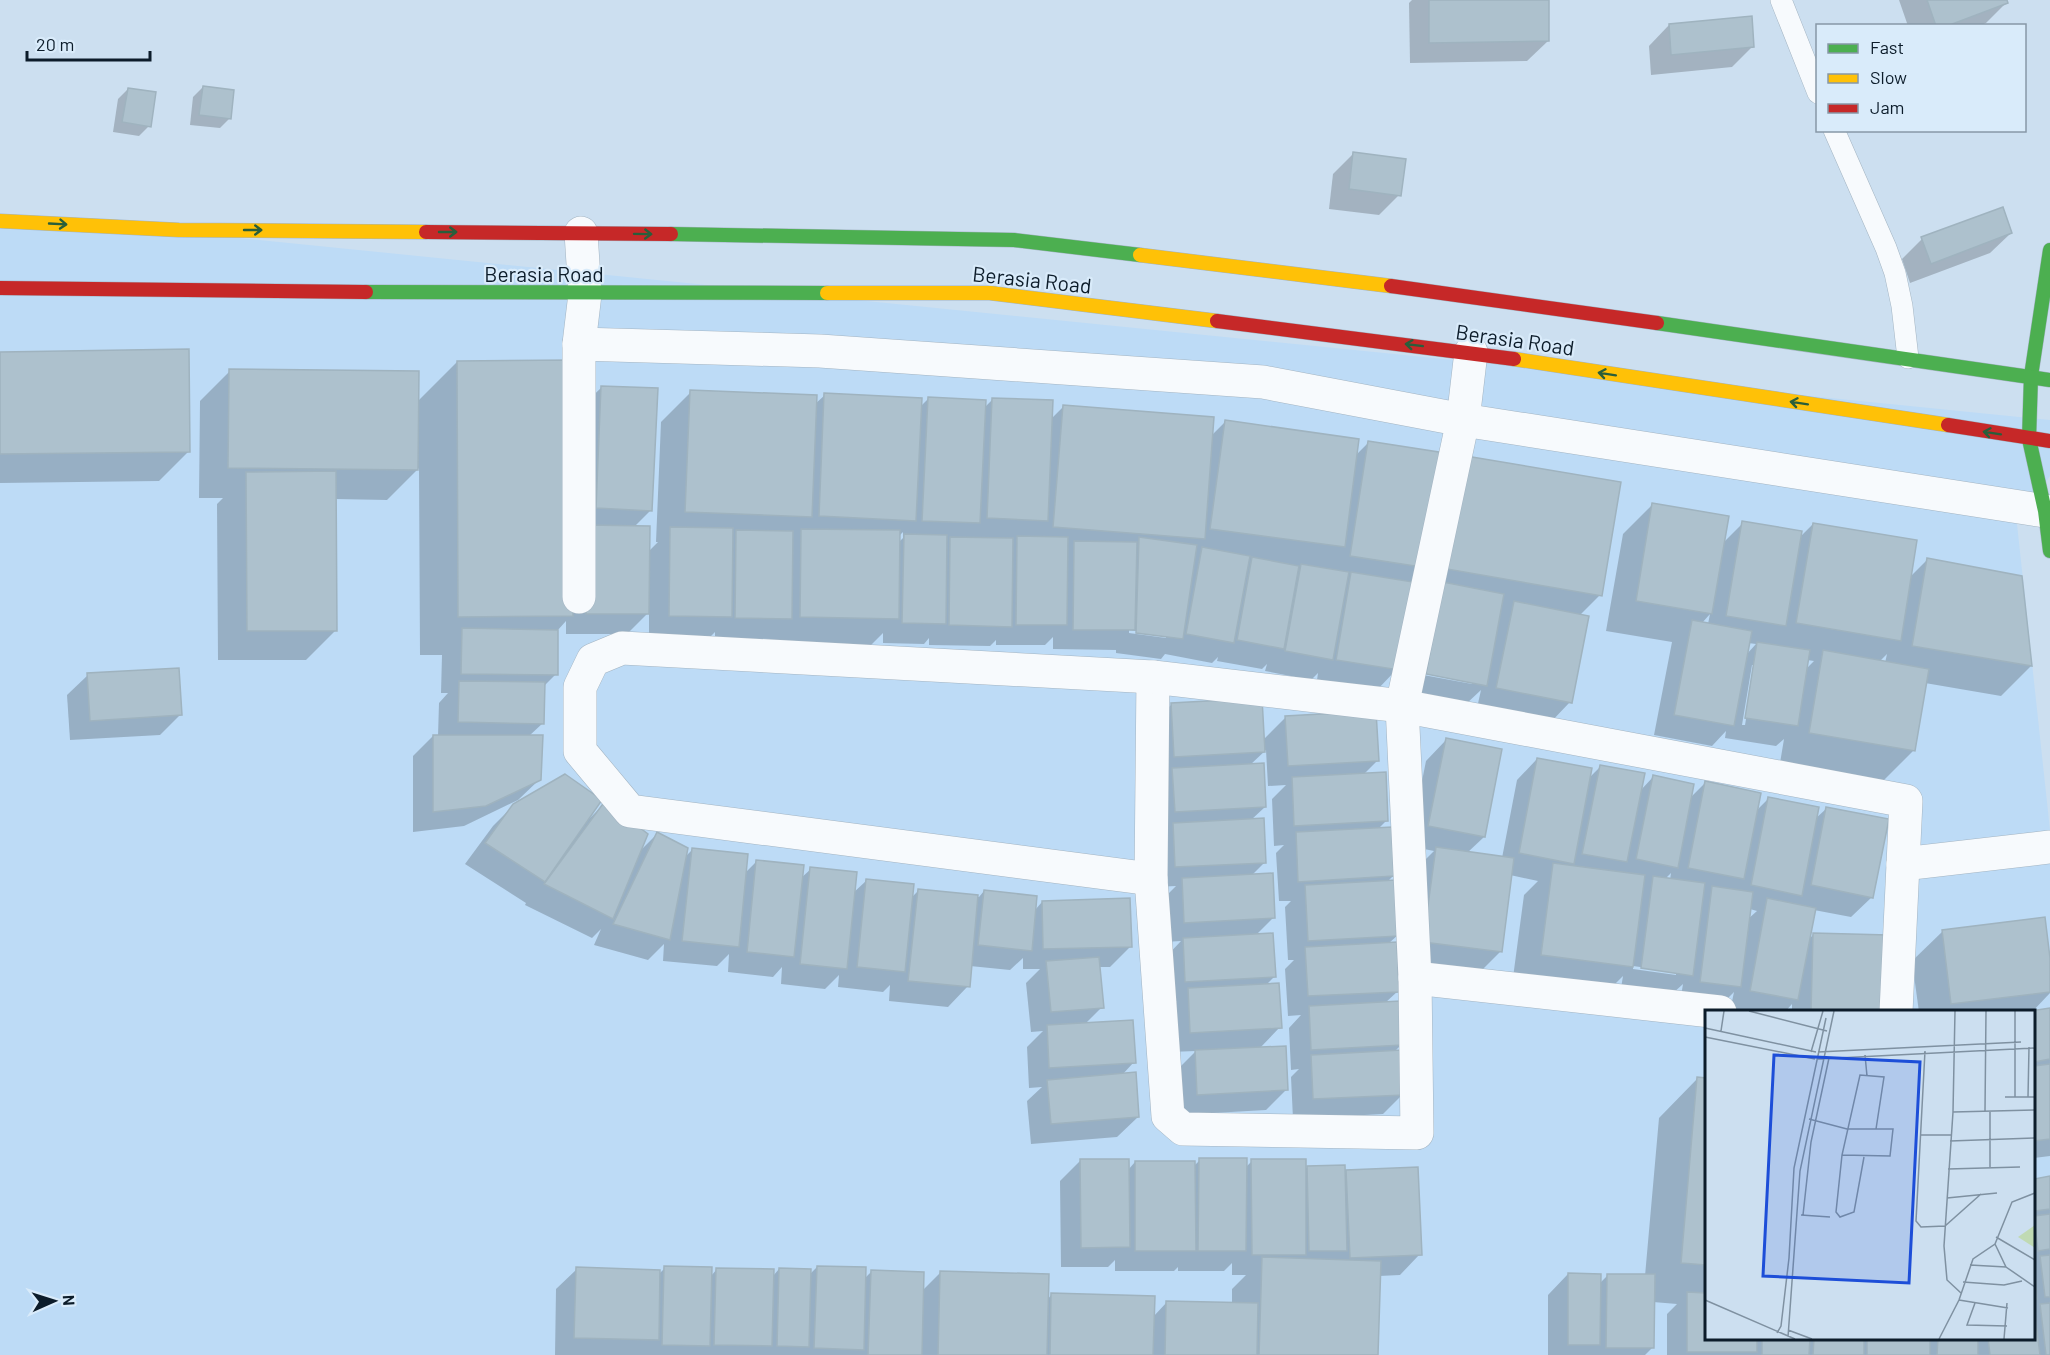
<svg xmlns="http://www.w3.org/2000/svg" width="2050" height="1355" font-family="Barlow,sans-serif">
<rect width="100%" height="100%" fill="#ccdff0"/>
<path fill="#bddbf6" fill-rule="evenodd" d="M0,214L2050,420V476L2017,524L2050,830V1355H0ZM1706,1012H2034V1338H1706Z"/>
<g fill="#0003" fill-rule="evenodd">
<path d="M1412,0H1547L1548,41L1527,61L1410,63L1409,3Z"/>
<path d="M1899,0H2005L2006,3L1986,23L1979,26H1908Z"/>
<path d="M1669,25L1753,46L1732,67L1651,75L1649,46Z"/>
<path d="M203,87L230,118L220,128L190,125L193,97Z"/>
<path d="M128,89L149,126L139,136L113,132L118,99Z"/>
<path d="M1354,153L1399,195L1379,215L1329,209L1333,174Z"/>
<path d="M2011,233L1990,253L1910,283L1902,259L1922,239Z"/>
<path d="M0,354L189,451L159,481L0,483Z"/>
<path d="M457,362L581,407L602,387L651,510L634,527L649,551L658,542H656L661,422L691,392L815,404L825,395L920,407L928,399L984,408L993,399L1051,419L1064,406L1211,436L1225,422L1356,455L1368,443L1600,595L1580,615L1570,702L1550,723L1477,708L1481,690L1465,705L1406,694L1397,669L1377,690L1317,680L1318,673L1311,680L1265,671L1267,664L1262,669L1217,661L1218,657L1212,663L1165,654L1161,659L1116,653V650L1053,649V637L1045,645H996V640L990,646L929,645V638L924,644L883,643V633L868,648L771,646V639L715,638V632L710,637L649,636V612L627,634H566V621L557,631L556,674L543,687V723L529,736L540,779L518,800L464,826L413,832V756L433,736H438L439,703L448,693H441L442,655H420L419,468L387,500L335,499L336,630L306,660H218L217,504L223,498H199L200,401L230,371L417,402ZM903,532V538L899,542V536ZM1129,630L1166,635V638L1129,633ZM1419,671L1472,681V684L1418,674Z"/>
<path d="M1653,504L1723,543L1743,523L1799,538L1813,524L1910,577L1928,559L2021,577L2031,666L2001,696L1925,683L1913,751L1883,781L1780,763L1784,739L1776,746L1725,738L1726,731L1712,746L1654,735L1672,642L1606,631L1623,534ZM1710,614L1708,624L1702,623ZM1748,643L1756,644L1746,655ZM1887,654L1885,663L1879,662ZM1807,660L1814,661L1805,670ZM1752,665H1755L1745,725H1742Z"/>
<path d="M88,675L180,715L160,735L70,740L67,695Z"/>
<path d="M1172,704L1263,740L1286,717L1377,761L1363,775L1387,820L1378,829L1393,876L1387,882L1406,879L1434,851L1409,846L1426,761L1446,740L1484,837L1467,853L1502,858L1517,780L1537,759L1589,778L1601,766L1640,791L1653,777L1690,798L1705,783L1756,811L1769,798L1815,819L1826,809L1872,897L1851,917L1814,910L1808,940L1814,934L1885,1012H1792V1004L1785,1012H1734L1730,1011L1734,992L1719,1007L1680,1002L1683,984L1671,995L1621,988L1623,976L1602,997L1512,985L1524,895L1538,881L1510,875L1500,952L1470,982L1397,972L1398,991L1385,1003L1401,1045L1394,1052L1403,1094L1383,1114L1293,1119L1291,1077L1299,1069L1291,1070L1289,1028L1301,1015L1288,1016L1285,969L1294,960H1288L1285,907L1291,901H1279L1276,853L1284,845L1274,846L1272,799L1286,785L1268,786L1266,750L1250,765L1265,807L1251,820L1265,862L1251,876L1274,917L1256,935L1274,977L1265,986L1280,1027L1259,1049L1287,1089L1266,1110L1177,1115L1175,1072L1196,1051L1170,1052L1168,1010L1177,1001L1165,1002L1163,960L1181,941L1164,942L1162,900L1176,886L1155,887L1151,725ZM1671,873L1670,880L1665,879ZM1750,909L1757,911L1748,919ZM1399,934L1397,944H1388ZM1633,966L1676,972V975L1633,969Z"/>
<path d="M516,803L589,819L605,803L639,852L657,834L685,857L692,850L745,873L757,861L801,878L811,869L853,893L866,881L911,898L918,891L979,897L984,891L1035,910L1042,902L1130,947L1110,967H1098L1102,1007L1085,1024L1134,1062L1122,1075L1138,1117L1117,1137L1031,1144L1027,1101L1042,1087L1029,1088L1027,1047L1043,1031L1031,1032L1026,983L1040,969H1023V958L1010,970L970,966L968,986L948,1007L889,1001L890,985L883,992L838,987L839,975L825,989L781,984L782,967L773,977L728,972L729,954L717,966L663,961L664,944L648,960L594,945L601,929L592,938L525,905L526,903L465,864L493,826Z"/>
<path d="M1943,931L2050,970V993L2032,1012H1919L1912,961Z"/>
<path d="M2050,1010V1156L2034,1158V1012Z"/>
<path d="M1697,1079L1706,1080V1338H2034V1180L2050,1178V1355H1667V1314L1677,1304L1653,1302L1652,1348L1645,1355H1548V1295L1568,1274L1599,1284L1608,1275L1645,1276L1659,1118Z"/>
<path d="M1200,1160L1246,1167L1252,1161L1304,1168L1343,1167V1175L1347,1172L1420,1254L1400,1275L1379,1276L1377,1355H555L556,1289L577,1269L659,1274L665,1268L711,1276L717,1269L773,1276L779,1269L809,1275L817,1267L864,1279L871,1272L922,1291L941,1272L1047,1300L1052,1294L1153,1317L1167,1302L1232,1304V1289L1246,1275H1232V1263L1224,1271H1178V1267L1174,1271H1115V1260L1108,1267H1061L1060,1181L1080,1161L1128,1170L1135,1162L1194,1166Z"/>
</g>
<g fill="#adc1cd" stroke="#9fb3bf" stroke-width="1.5">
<path d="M1429,0H1549V41L1429,43Z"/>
<path d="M1927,0H2007L2008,3L1947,26H1936Z"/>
<path d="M1752,16L1754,47L1671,55L1669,24Z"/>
<path d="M203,86L234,90L231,119L199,115Z"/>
<path d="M128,88L156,92L151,127L122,122Z"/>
<path d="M1353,152L1406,159L1401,196L1349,189Z"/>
<path d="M2003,207L2012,233L1931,264L1921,237Z"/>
<path d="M189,349L190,452L0,454V352Z"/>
<path d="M573,360V616L458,617L457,361Z"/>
<path d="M229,369L419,371L418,470L228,468Z"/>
<path d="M601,386L658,388L652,511L596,508Z"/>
<path d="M690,390L817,395L812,517L685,512Z"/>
<path d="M824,393L922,398L916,521L819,516Z"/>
<path d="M928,397L986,400L980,523L922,521Z"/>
<path d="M992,398L1053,400L1048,521L987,518Z"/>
<path d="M1063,405L1214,417L1205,539L1053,527Z"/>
<path d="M1225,420L1359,439L1345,547L1210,529Z"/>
<path d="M1368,441L1445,453L1428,568L1350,556Z"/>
<path d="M1466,456L1621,482L1602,596L1447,569Z"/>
<path d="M336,471L337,631H247L246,472Z"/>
<path d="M1652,503L1729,516L1712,614L1636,601Z"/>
<path d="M1742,521L1802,531L1786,626L1726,616Z"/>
<path d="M1813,523L1917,540L1901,641L1796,623Z"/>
<path d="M587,525L650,526L649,614H586Z"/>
<path d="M670,527L733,528L732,617L669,616Z"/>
<path d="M801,529L900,530L899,619L800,617Z"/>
<path d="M736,530L793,531L792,619L735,618Z"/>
<path d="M904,534L947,535L946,624L902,623Z"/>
<path d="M1017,536L1068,537L1067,625H1016Z"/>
<path d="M950,537L1013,538L1012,627L949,625Z"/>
<path d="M1139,537L1197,545L1183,639L1136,633Z"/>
<path d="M1074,541L1137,542L1135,630H1073Z"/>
<path d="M1202,547L1250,556L1234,643L1186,634Z"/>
<path d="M1252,557L1299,566L1284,649L1237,640Z"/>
<path d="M1927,558L2022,576L2032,666L1912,646Z"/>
<path d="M1301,564L1349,572L1333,660L1285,651Z"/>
<path d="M1351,572L1413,582L1399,670L1336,660Z"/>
<path d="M1443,582L1504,594L1487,686L1426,674Z"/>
<path d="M1514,601L1589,616L1572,703L1496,688Z"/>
<path d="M1692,620L1752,631L1734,726L1674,715Z"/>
<path d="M462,628L558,630V675L461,674Z"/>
<path d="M1757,642L1810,650L1798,726L1745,718Z"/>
<path d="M1823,650L1929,669L1915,751L1809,733Z"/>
<path d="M179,668L182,715L90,721L87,673Z"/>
<path d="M459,681L545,682L544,724L458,722Z"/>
<path d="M1262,698L1265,752L1174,757L1171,703Z"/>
<path d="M1376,711L1379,761L1288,766L1285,716Z"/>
<path d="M433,735H543L541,780L486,806L433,812Z"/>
<path d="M1446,738L1502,749L1485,837L1428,826Z"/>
<path d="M1537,758L1592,768L1574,864L1519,853Z"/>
<path d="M1264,763L1266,807L1175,812L1172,768Z"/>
<path d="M1600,765L1645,773L1627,862L1582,854Z"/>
<path d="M1386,772L1388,821L1294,826L1292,777Z"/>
<path d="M565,774L602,800L545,882L485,843L513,804Z"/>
<path d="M1653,775L1694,784L1678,868L1636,859Z"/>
<path d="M1705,781L1761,793L1744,879L1688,868Z"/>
<path d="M1768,797L1819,807L1802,896L1751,885Z"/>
<path d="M605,801L648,834L613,919L544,884Z"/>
<path d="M1826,807L1889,819L1873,898L1811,885Z"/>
<path d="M1264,818L1266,863L1175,867L1173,823Z"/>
<path d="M1392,827L1394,876L1298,882L1296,832Z"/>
<path d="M657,832L688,848L670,940L613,924Z"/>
<path d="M1436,847L1514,858L1502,952L1423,942Z"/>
<path d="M692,848L748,854L739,947L682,941Z"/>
<path d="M756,860L804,865L794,957L747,952Z"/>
<path d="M1553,863L1645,875L1633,967L1541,955Z"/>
<path d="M810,867L857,872L847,969L800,964Z"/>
<path d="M1273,873L1275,918L1184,923L1182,878Z"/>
<path d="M1653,876L1705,883L1693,976L1641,968Z"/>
<path d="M866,879L914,884L905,972L857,967Z"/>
<path d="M1396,880L1399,936L1308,941L1305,885Z"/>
<path d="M1712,886L1753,892L1741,987L1700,982Z"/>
<path d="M918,889L978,895L970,987L908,981Z"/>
<path d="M984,890L1037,896L1032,951L978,945Z"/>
<path d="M1130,898L1132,947L1043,949L1042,901Z"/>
<path d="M1767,898L1816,908L1798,1000L1750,991Z"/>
<path d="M2045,917L2050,958V992L1951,1004L1942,930Z"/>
<path d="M1273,933L1276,977L1185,982L1183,938Z"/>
<path d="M1813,933L1888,935L1886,1012H1811Z"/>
<path d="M1397,942L1399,992L1308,996L1305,947Z"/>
<path d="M1099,957L1104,1008L1051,1012L1046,961Z"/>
<path d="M1279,983L1282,1028L1190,1033L1188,988Z"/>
<path d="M1400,1001L1403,1045L1311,1050L1309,1006Z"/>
<path d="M2050,1008V1059L2034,1062V1012H2024Z"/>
<path d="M1133,1020L1136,1063L1049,1068L1047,1025Z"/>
<path d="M1286,1046L1288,1090L1197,1095L1195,1050Z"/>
<path d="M1402,1050L1405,1095L1313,1099L1311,1055Z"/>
<path d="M2050,1064V1139L2034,1141V1066Z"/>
<path d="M1136,1072L1139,1117L1051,1124L1047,1080Z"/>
<path d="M1697,1077L1706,1078V1265L1681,1263Z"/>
<path d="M1199,1158H1247L1246,1251H1198Z"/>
<path d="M1080,1159H1129L1130,1247L1081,1248Z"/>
<path d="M1251,1159H1306V1255H1252Z"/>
<path d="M1135,1161H1195L1196,1251H1135Z"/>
<path d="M1345,1165L1347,1251H1309L1307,1166Z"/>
<path d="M1418,1167L1422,1255L1350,1258L1346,1170Z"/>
<path d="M2050,1176V1209L2035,1211L2034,1179Z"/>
<path d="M2050,1214V1249L2038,1251L2034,1216Z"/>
<path d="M2050,1255V1297H2045L2040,1256Z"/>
<path d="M1262,1257L1381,1261L1378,1355H1259Z"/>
<path d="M2034,1261L2037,1299H2034Z"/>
<path d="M664,1266L712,1267L710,1346L662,1345Z"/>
<path d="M817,1266L866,1267L864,1350L814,1348Z"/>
<path d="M576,1267L660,1270L659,1340L574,1338Z"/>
<path d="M716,1268L774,1269L772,1346L714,1345Z"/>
<path d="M779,1268L811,1269L809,1347L777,1346Z"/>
<path d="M871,1270L924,1272L922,1355H868Z"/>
<path d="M940,1271L1049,1274L1047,1355H938Z"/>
<path d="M1568,1273L1601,1274L1600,1345H1568Z"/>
<path d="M1607,1274H1655L1654,1348H1606Z"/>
<path d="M1687,1292L1706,1293V1338H1757V1352H1687Z"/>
<path d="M1051,1293L1155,1296L1153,1355H1050Z"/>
<path d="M1166,1301L1258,1303L1257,1355H1165Z"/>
<path d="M2050,1303V1355H2046L2040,1304Z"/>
<path d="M2034,1306L2040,1355H1990L1988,1338H2034Z"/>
<path d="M1762,1338H1810L1809,1355H1762Z"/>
<path d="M1814,1338H1864V1355H1813Z"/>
<rect x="1867" y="1338" width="63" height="17"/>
<path d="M1938,1338H1978V1355H1937Z"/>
</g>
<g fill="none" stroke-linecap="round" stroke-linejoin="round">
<defs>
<g id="lane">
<path d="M1781,0L1818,93"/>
<path d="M1834,130L1886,248L1895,273L1902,306L1908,358"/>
</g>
<g id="street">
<path d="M579,344L820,351L1263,382L1463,420L2045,511"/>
<path d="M579,597V344L585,294L581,233"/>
<path d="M1153,677L1151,879L1168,1116L1183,1129L1417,1133L1415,978L1402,706L1463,420L1471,352"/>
<path d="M1903,864L2050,847"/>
<path d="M1151,879L630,811L580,751V687L593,660L622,648L1153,677L1402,706L1906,801L1896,1012"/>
<path d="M1415,978L1720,1012"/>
</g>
<g id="fast">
<path d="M671,234L1014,240L1140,255"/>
<path d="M2050,250L2031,376L2029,439L2045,511L2050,551"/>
<path d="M366,292L827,293"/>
<path d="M1657,323L2050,380"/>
</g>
<g id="slow">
<path d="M0,221L179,230L426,232"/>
<path d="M1140,255L1391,286"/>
<path d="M827,293H990L1217,321"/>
<path d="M1514,359L1948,425"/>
</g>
<g id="jam">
<path d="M426,232L671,234"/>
<path d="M1391,286L1657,323"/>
<path d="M0,288L366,292"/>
<path d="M1217,321L1514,359"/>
<path d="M1948,425L2050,441"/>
</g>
</defs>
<use href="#lane" stroke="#a3b4c2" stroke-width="22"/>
<use href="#street" stroke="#a3b4c2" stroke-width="34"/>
<use href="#fast" stroke="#a3b4c2" stroke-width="15"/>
<use href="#slow" stroke="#a3b4c2" stroke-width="15"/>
<use href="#jam" stroke="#a3b4c2" stroke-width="15"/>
<use href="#lane" stroke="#f7fafd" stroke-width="21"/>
<use href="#street" stroke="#f7fafd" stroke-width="33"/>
<use href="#fast" stroke="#4caf50" stroke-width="14"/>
<use href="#slow" stroke="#ffc107" stroke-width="14"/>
<use href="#jam" stroke="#c62828" stroke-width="14"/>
</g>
<defs><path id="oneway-shaft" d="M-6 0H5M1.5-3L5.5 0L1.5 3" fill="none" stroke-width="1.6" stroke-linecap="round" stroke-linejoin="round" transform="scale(1.5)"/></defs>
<g stroke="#295e3b">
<use href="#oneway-shaft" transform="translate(58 224) rotate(3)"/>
<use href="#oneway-shaft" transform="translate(253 230)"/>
<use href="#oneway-shaft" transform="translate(448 232)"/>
<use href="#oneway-shaft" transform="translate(643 234) rotate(1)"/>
<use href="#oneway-shaft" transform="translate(1414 345) rotate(-173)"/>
<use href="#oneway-shaft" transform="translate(1607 374) rotate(-171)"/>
<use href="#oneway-shaft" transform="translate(1799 403) rotate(-171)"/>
<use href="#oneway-shaft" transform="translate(1992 433) rotate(-171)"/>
</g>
<g text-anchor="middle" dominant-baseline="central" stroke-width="4.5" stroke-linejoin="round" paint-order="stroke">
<g font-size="21" fill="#0c1c2a" stroke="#d9ebfa">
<text x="544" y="273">Berasia Road</text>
<text transform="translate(1032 279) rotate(6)">Berasia Road</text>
<text transform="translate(1515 339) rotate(8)">Berasia Road</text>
</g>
</g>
<g transform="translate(1705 1010)">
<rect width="330" height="330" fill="#ccdff0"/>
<path d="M330,215V238L313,227Z" fill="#c0dab3"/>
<path fill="none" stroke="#7f91a1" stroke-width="1.5" d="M44,1L122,21M250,1L248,102L239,236L242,270L256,283M0,18L111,42M16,21L19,1M0,27L110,49M220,41L211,211L216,217L240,216L276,184M106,42L118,1M113,42L316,32M160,45L162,66M113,49L330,38M300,87H330M310,87V1M323,87L324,37M280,101L281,1M285,101V157M248,102L330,100M104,109L142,119H188L185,146L137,145M216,125H246M245,131L330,128M159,147L149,202L135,207L131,202L137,145L155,65L179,67L171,119M243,159L315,157M242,188L292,183M96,205L125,207M98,205L106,132L124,48M291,227L330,250M290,234L301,257L330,277M265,255L301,257M258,272L299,275L317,271M0,290L90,329M254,290L303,298M270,293L262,315L302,316M83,320L107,329M72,323L76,316L84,248L89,158L121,8M83,327L95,161L129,1M234,329L254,290L268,249L290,234L307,192L330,183M299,329L302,293"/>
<path fill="#1d4ed8" fill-opacity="0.15" stroke="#1d4ed8" stroke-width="3" d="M69,45L215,52L204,273L58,266Z"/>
<rect width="330" height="330" fill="none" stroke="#0c1c2a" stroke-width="3"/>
</g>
<rect x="1816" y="24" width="210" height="108" fill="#d9ebfa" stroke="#8798a7" stroke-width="1.5"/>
<rect x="1828" y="44" width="30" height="9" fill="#4caf50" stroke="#8798a7" stroke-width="1.5"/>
<text x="1870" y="54" font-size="18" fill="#0c1c2a">Fast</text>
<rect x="1828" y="74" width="30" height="9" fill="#ffc107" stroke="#8798a7" stroke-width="1.5"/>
<text x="1870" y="84" font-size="18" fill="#0c1c2a">Slow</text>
<rect x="1828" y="104" width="30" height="9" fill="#c62828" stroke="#8798a7" stroke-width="1.5"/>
<text x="1870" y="114" font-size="18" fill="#0c1c2a">Jam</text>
<g transform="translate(54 1301) rotate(87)" stroke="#d9ebfa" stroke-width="4.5" paint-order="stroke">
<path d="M0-4.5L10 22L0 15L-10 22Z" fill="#0c1c2a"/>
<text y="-9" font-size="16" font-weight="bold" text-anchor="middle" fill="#0c1c2a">N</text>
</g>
<path d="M27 51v9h123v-9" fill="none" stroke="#0c1c2a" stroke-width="3"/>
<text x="36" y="51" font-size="18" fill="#0c1c2a" stroke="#d9ebfa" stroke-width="4.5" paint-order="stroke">20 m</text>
</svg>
